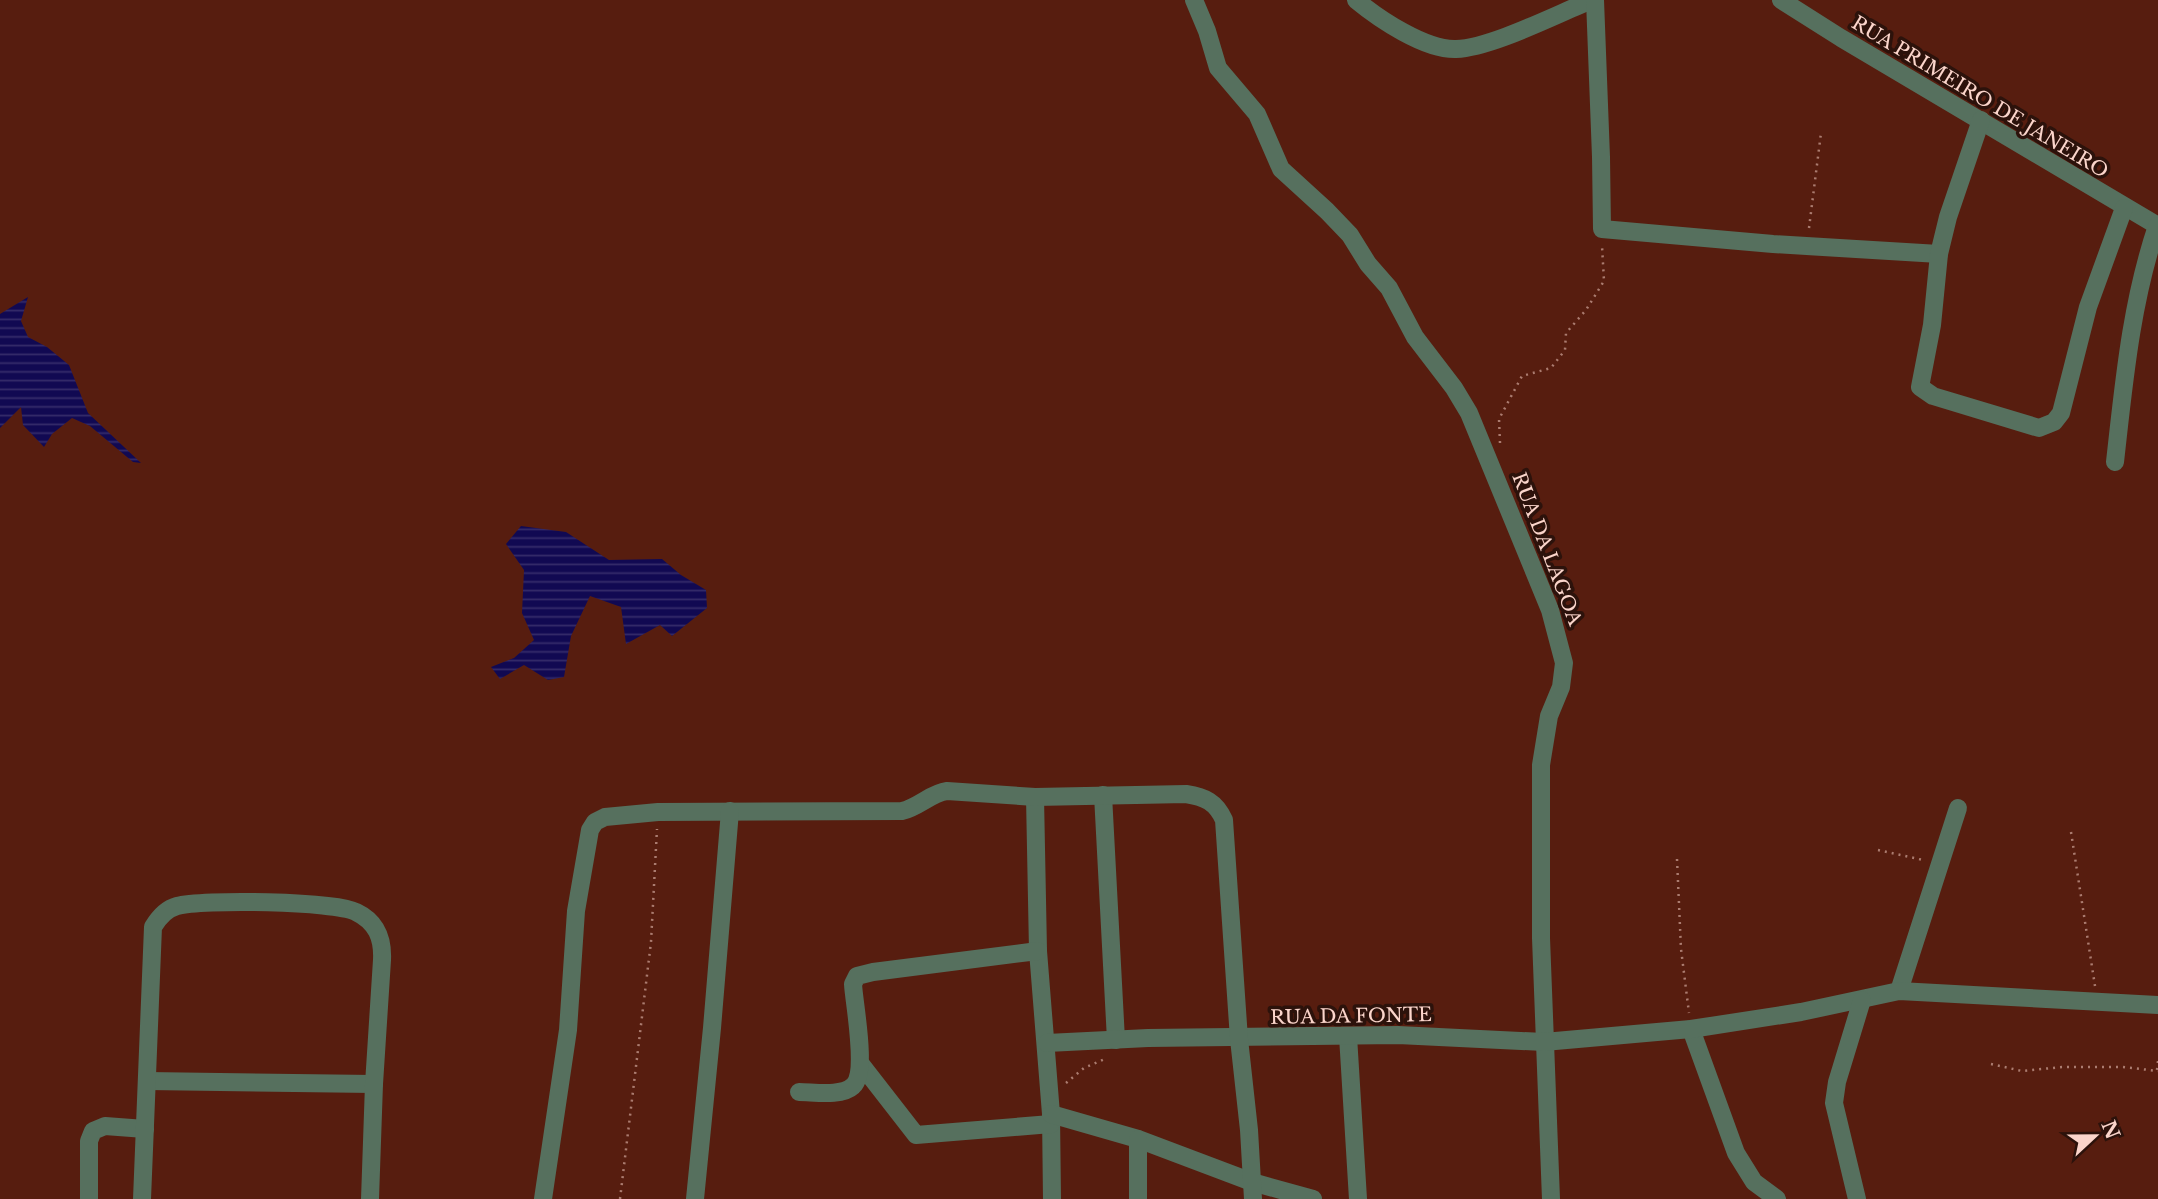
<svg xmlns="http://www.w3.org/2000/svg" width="2158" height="1199" font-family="'Libre Baskerville',serif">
<defs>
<pattern id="water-rules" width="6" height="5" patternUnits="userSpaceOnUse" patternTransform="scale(1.75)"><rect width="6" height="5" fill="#110952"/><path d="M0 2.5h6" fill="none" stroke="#352c6a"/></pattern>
</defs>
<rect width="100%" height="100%" fill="#571d0f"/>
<g fill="url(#water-rules)">
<path d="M28,297L21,321L28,337L47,347L69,365L88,413L141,463L133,462L90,426L72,418L52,434L44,447L23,425L21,407L0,428V314Z"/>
<path d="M521,526L566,532L609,560L662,559L681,575L706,590L707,608L672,636L660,625L626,644L621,607L590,596L571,636L564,677L548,680L524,665L500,679L491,667L514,658L534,640L522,613L524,570L506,544Z"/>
</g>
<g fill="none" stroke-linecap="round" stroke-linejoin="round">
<g stroke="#ab7c70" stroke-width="2.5" stroke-dasharray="2 5" stroke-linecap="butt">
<path d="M1809,228L1821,133"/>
<path d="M1500,443L1499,419L1522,376L1551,368L1565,350L1566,333L1586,310L1604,281L1602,246"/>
<path d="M2071,832L2095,986"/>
<path d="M1878,850L1923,860"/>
<path d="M1677,859L1681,949L1689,1013"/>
<path d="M1991,1064L2022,1071L2062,1067H2123L2158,1071"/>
<path d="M2157,1070L2158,1061"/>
<path d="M1066,1083L1084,1068L1107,1058"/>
<path d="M620,1199L651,942L657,829"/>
</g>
<g stroke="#56705e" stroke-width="18">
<path d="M1194,0L1207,31L1218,68L1257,114L1281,169L1327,211L1350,235L1368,264L1389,288L1415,337L1454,388L1469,413L1550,610L1564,663L1561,687L1549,716L1541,765V938L1551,1199"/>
<path d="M1356,0C1379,19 1425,50 1456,49C1491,48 1557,14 1592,0"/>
<path d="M1595,0L1601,157L1602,229L1773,244L1939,254"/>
<path d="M1781,0L1841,38L2158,226"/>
<path d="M1981,120L1948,217L1939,254L1932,325L1920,387L1933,396L2039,428L2054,422L2061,413L2088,307L2124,208"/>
<path d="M2115,462C2124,382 2131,303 2157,226"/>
<path d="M1103,795L1116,1040"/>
<path d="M1035,797L1038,951L1051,1114L1052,1199"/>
<path d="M1899,991L1958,808"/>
<path d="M1691,1029L1736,1153L1754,1182L1777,1199"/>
<path d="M1348,1036L1358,1199"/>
<path d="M1047,1043L1148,1038L1398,1035L1544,1042L1691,1029L1801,1012L1899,991L2158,1005"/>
<path d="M860,1063L916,1135L1051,1124"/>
<path d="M147,1081L374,1084"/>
<path d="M799,1092C814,1092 841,1097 853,1086C868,1073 854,1004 853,984L857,976L873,972L1038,951"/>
<path d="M1051,1114L1138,1139L1252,1182L1313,1199"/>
<path d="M1138,1139V1199"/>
<path d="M89,1199V1141L93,1131L105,1126L145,1129"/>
<path d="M142,1199L153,927C159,917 166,909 177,906C201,899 335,901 356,912C377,922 383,939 382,960L374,1084L370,1199"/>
<path d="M543,1199L568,1030L576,911L590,830L595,822L605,817L658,812L902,811C919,807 931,793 947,791L1035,797L1186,794C1205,797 1216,802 1224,820L1239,1039L1249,1130L1253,1199"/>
<path d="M695,1199L712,1028L730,811"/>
<path d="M1857,1199L1834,1103L1837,1082L1862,1000"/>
</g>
</g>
<g text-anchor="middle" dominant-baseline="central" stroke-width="7" stroke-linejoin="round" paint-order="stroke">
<g font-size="19" fill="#fbd5cb" stroke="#2c120b">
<text transform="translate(1980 97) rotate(31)">RUA PRIMEIRO DE JANEIRO</text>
<text transform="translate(1547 549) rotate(69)">RUA DA LAGOA</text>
<text transform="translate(1351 1016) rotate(-1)">RUA DA FONTE</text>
</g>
</g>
<g transform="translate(2095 1136) rotate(68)" stroke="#2c120b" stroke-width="5" paint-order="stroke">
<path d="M0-5L12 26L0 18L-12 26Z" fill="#fbd5cb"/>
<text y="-10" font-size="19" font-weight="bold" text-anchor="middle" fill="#fbd5cb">N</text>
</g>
</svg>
